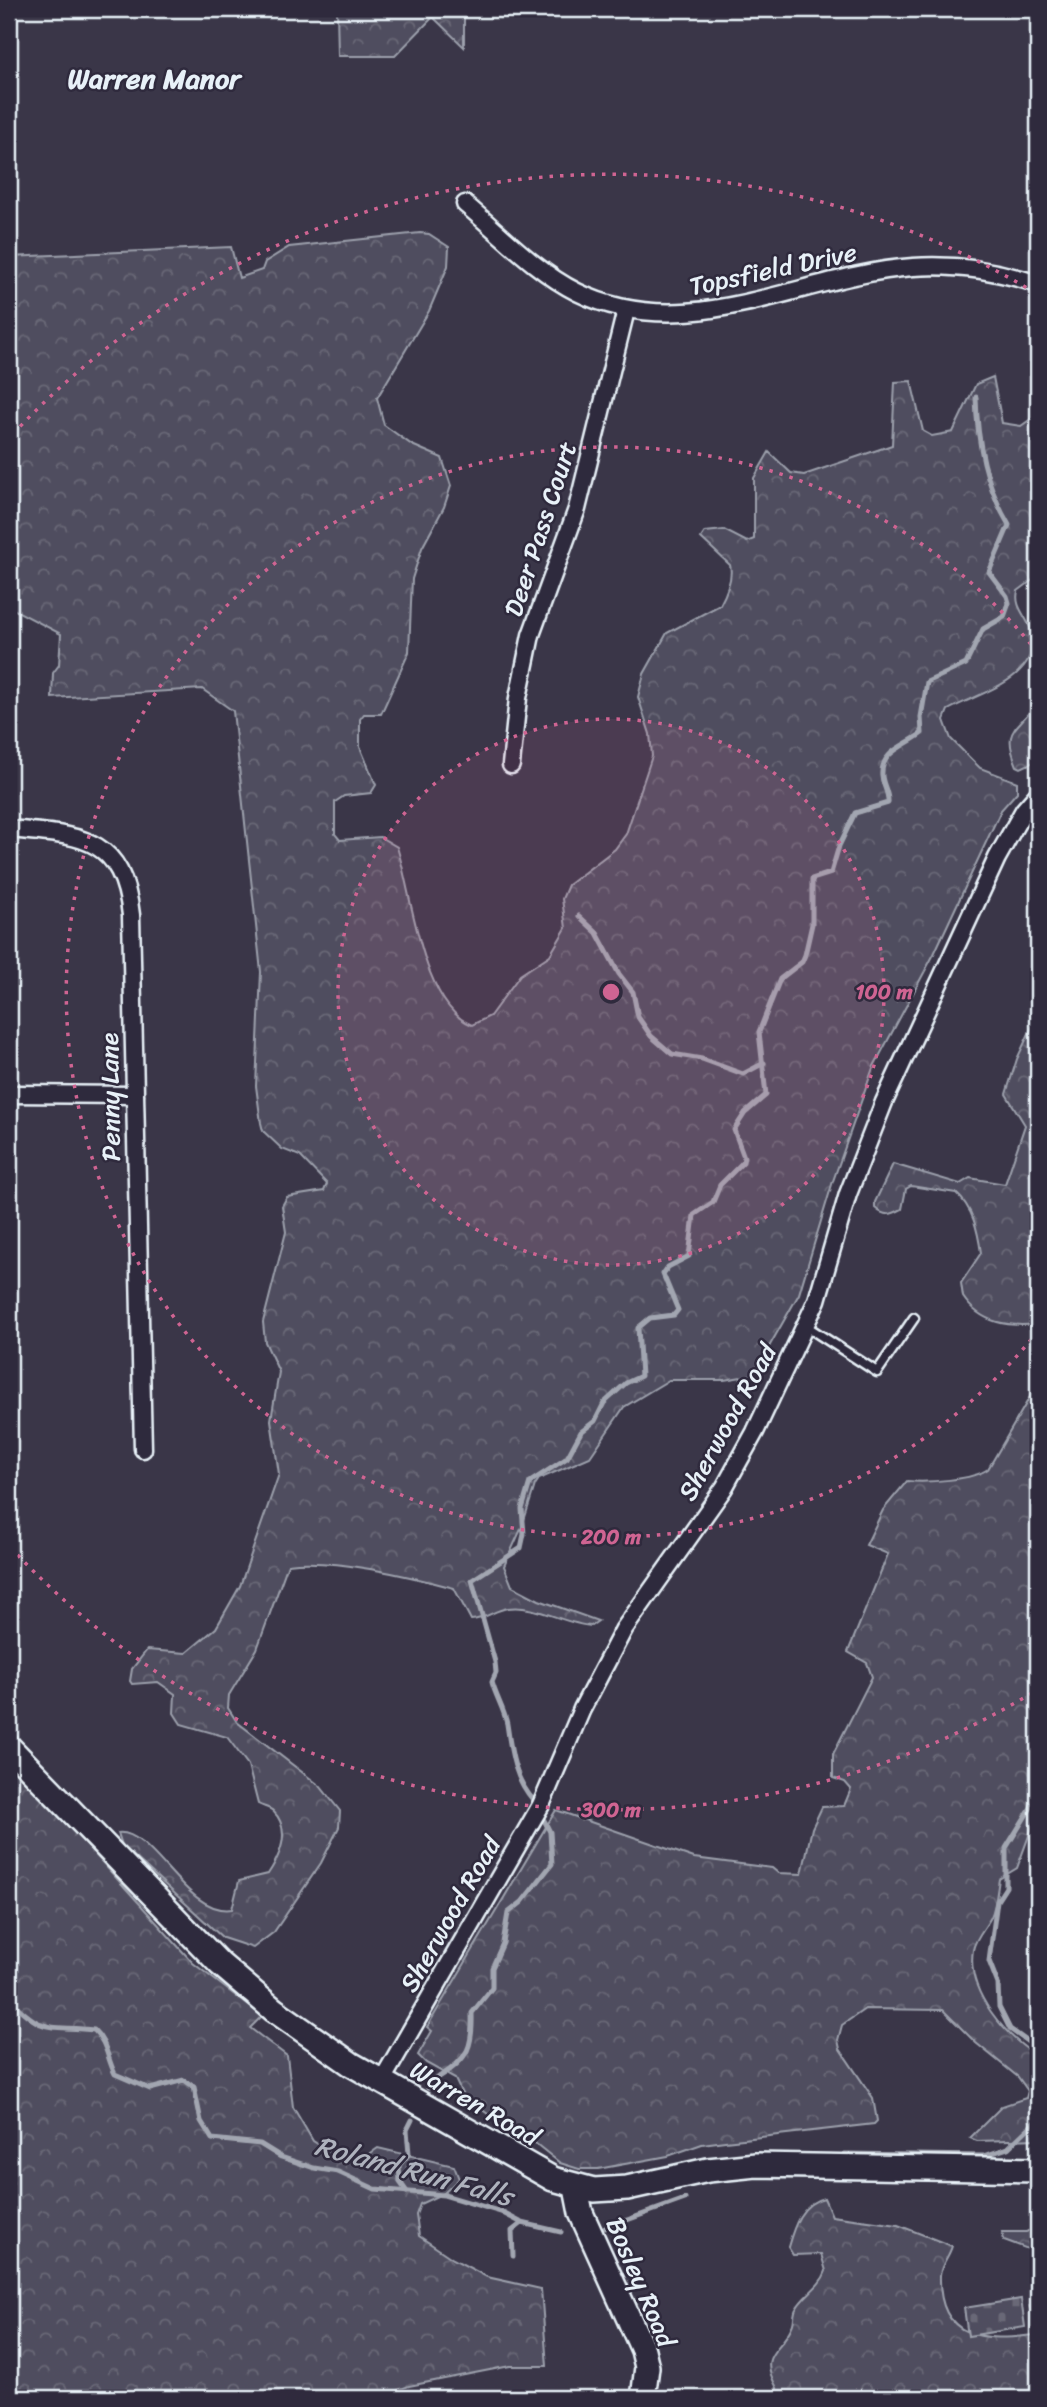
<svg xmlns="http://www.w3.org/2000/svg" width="1047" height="2407" font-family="Sriracha,sans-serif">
<defs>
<pattern id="forest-crowns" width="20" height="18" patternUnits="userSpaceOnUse" patternTransform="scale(1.75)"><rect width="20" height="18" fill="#504e5f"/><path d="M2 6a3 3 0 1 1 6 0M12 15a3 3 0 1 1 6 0" fill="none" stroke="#696877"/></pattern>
<pattern id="cemetery-stones" width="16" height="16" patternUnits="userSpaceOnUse" patternTransform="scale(1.75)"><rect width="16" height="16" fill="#504e5f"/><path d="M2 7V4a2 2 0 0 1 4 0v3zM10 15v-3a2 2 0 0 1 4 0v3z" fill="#696877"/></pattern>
</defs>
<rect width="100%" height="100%" fill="#3a3648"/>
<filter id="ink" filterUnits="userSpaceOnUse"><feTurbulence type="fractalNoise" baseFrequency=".0143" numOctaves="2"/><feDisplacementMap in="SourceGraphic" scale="14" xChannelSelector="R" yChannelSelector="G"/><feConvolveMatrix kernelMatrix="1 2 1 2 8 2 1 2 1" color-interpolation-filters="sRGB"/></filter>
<g filter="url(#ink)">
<g fill="url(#forest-crowns)" stroke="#9ca0ac" stroke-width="2">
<path d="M337,9H464V47L433,17L395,56H338Z"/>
<path d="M420,233L429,234L449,247L448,266L429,311L377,398L384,425L412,445L442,458L451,486L444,507L422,548L412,579L409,652L381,714H364L360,719V747L376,785L371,793L344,796L335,802V834L340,840L380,837L397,847C412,893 421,1005 472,1025L490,1016L520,975L550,955L566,928L562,899L568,885L615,849L626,834L652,756L650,734L638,697L644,674L667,633L720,605C726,594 733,577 730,565L701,538L705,532L724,530L747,542L754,539V478L769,452L791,473L804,475L892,445L895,382L911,381L923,431L932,436L953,432L976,384L993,377L1002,423L1021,426L1038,414V576L1018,591C1014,607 1026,615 1031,630C1044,678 978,693 948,710L944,720L951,739L980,768L1017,782V792L1001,810L934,954L873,1068L833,1181L799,1294L753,1375L724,1380H669L624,1407L590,1457L539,1479L535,1485L522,1527L504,1566L512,1586L539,1600L598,1621L591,1626C564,1624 535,1604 508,1608C494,1610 486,1619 471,1620L454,1588C410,1576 333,1558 288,1564L257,1649L229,1695L228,1708L237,1722L320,1786L340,1811L339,1827L321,1863L274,1932L253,1948L223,1938L122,1845L118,1833C153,1829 186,1916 232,1909L239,1881L268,1874C280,1856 292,1830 273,1811C269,1807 263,1807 258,1804L248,1765L227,1737L181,1724L174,1713L175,1694L158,1682L132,1684L130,1681L132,1669L147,1650L186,1653L216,1628L240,1586L279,1474L271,1420L279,1372L265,1342L263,1322L286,1232L282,1206L287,1197L324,1191L327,1184L300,1156L282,1149L263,1131L261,1123L256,1086L261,972L233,711L202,689L52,698L53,673L59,665L61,634L9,607V257L231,247L239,278L262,270L265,262L289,247Z"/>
<path d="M1038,699V760L1021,768L1017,766C1000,725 1020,732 1038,699Z"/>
<path d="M1038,1014V1324C1009,1327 981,1324 963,1297L961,1283L981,1253C978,1231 973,1208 956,1193L911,1186L906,1189L902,1209C891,1215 885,1217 875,1208V1202L893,1164L960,1184L970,1178L1005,1184L1025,1125L1006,1094L1017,1059Z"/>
<path d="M1038,1383V1811L1017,1868L999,1879C997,1891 996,1906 991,1917C986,1927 975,1938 973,1950C966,1993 1006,2036 1038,2057V2139L977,2141L970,2138L1002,2106L1026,2098L1028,2091L1018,2077L976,2043L943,2010L865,2009L842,2025L838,2040L840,2049L873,2098L877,2121L874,2124L725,2141L702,2144L668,2156L598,2169H579L560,2163L535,2143L499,2122L463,2096L455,2079L426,2063L418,2055L432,2031L427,2027L556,1810L694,1858L772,1868L778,1873L802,1874L812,1828L822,1807L844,1806L851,1789L845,1782L833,1778V1754L872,1677L867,1663L848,1652L888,1554L866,1545L883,1510L907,1481C927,1483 973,1480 988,1469Z"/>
<path d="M9,1759L193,1963L262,2016L250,2028L287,2056L293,2107L313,2141L342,2159H362L378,2148L454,2166L459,2179L444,2193L420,2204L416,2215L419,2236L453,2259L487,2277L541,2289L547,2366H510L409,2386L398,2390L395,2398H9Z"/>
<path d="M824,2198L832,2216L898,2225L952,2246C949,2257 941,2264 940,2275C938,2341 985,2341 1034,2335L1038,2332V2398H774L777,2388C757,2352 780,2354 792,2326C795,2321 793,2314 796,2309C803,2295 820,2288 826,2271L821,2254L793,2255L788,2247C794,2226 801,2203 824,2198Z"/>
<path d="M1038,2227V2257L1031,2250L1004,2240L1002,2232H1026Z"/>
</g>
<path fill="url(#cemetery-stones)" stroke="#9ca0ac" stroke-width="2" d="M1021,2299L1025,2327L968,2336L964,2308Z"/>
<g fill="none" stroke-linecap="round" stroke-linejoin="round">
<g stroke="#a2a6b1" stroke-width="5">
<path d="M579,916L597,933L619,974L633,992L638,1017L651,1036L672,1054L702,1059L743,1074L764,1063"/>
<path d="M1038,1743L1034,1750L1038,1783"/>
<path d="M1038,1796L1006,1848V1887L997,1901L989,1961L998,1984L999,2007L1010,2029L1038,2049"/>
<path d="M534,1801C514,1778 511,1753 507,1724C504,1709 496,1697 492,1682L496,1673L495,1662L472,1580L521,1548L524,1534L522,1509L530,1482L567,1458L581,1432L595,1421L604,1403L626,1383L641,1376L638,1328L650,1318L674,1315L678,1310L663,1274L668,1267L689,1256L694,1215L713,1202L720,1185L743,1162L744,1157L734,1130L745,1113L766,1095L759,1032L780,979L802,962L805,955L812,924V879L831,873L839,846L855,813L888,803C889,793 883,786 882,776C880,751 906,746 922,733L921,717L927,682L966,664L983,629L1004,617L1009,603L1007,596L989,572L1009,525C985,485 977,442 976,397"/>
<path d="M9,1999C45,2035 47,2025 94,2030C107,2042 107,2058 115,2074L150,2089L184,2080L194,2087L201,2121L212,2139L260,2144L281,2157L314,2168L338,2172L375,2189L444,2195L501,2212L522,2223L561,2232"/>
<path d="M428,2088C430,2081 433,2081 439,2077C469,2059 473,2046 472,2013L492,1988V1968L503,1943L508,1913L522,1902L552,1864L550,1832L544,1820"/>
<path d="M845,2154L984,2156L1008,2148L1038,2119"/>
<path d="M407,2192L400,2182L399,2165L409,2154L407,2130L412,2120"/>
<path d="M605,2228L685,2199"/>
<path d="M513,2256L512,2231L522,2223"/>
</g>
<defs>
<path id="lane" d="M806,1326L877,1372L914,1318"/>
<g id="street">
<path d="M465,204C500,233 536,272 577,292C689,347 800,275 913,267C955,264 998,271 1038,284"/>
<path d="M511,765L518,698L531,635L577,509L626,310"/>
<path d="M9,829C77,836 122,833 131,915L143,1449"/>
<path d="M9,1094L135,1095"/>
<path d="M381,2082L541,1805L582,1709L624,1629L724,1488L755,1432L817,1300L848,1194L884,1102L997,858L1024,810L1038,794"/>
</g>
<g id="secondary">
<path d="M9,1747L220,1964L274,2010L351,2064L553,2179L594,2190L627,2188L708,2170L756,2165L1038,2170"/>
<path d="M576,2188L581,2213L643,2350L647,2367L643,2398"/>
</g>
</defs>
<use href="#lane" stroke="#e8f1f8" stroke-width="13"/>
<use href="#street" stroke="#e8f1f8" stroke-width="21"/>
<use href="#secondary" stroke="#e8f1f8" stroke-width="28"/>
<path stroke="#e8f1f8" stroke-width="3.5" stroke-dasharray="2 5" stroke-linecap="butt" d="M1029,2307L1038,2306"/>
<use href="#lane" stroke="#2f2a3d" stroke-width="8"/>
<use href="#street" stroke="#2f2a3d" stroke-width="16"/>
<use href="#secondary" stroke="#2f2a3d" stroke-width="23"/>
</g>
</g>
<circle cx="611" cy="992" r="273" fill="#cf6492" fill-opacity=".12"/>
<g fill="none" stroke="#cf6492" stroke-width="3.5" stroke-dasharray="3.5 7">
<circle cx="611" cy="992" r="273"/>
<path d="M1038 1331A545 545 0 1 1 1038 653"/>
<path d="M1032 1693A818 818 0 0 1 13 1550M13 434A818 818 0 0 1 1032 291"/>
</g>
<g text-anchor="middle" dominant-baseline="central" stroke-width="5" stroke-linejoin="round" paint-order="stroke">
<g font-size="26" fill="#e8f1f8" stroke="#2f2a3d">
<text transform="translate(773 269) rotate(-12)">Topsfield Drive</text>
<text transform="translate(540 529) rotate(-72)">Deer Pass Court</text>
<text transform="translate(110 1097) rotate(-91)">Penny Lane</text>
<text transform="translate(727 1422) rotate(-61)">Sherwood Road</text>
<text transform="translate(450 1914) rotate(-60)">Sherwood Road</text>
<text transform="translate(475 2103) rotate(30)">Warren Road</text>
<text transform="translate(641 2282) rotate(67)">Bosley Road</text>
</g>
<g font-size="28" font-weight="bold" fill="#e8f1f8" stroke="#2f2a3d">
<text x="154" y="78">Warren Manor</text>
</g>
<g font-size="28" font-style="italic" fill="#aeb2bd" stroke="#2f2a3d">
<text transform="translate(414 2171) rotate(15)">Roland Run Falls</text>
</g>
</g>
<circle cx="611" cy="992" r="10" fill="#cf6492" stroke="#2f2a3d" stroke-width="3.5"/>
<g font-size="21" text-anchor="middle" font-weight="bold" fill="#cf6492" stroke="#2f2a3d" stroke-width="5" stroke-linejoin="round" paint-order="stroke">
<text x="884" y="999">100 m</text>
<text x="611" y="1544">200 m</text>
<text x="611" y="1817">300 m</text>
</g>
<rect width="1047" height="2407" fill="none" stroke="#2f2a3d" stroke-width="35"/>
<rect x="18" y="18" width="1012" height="2372" fill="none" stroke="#e8f1f8" stroke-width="2.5" filter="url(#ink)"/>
</svg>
